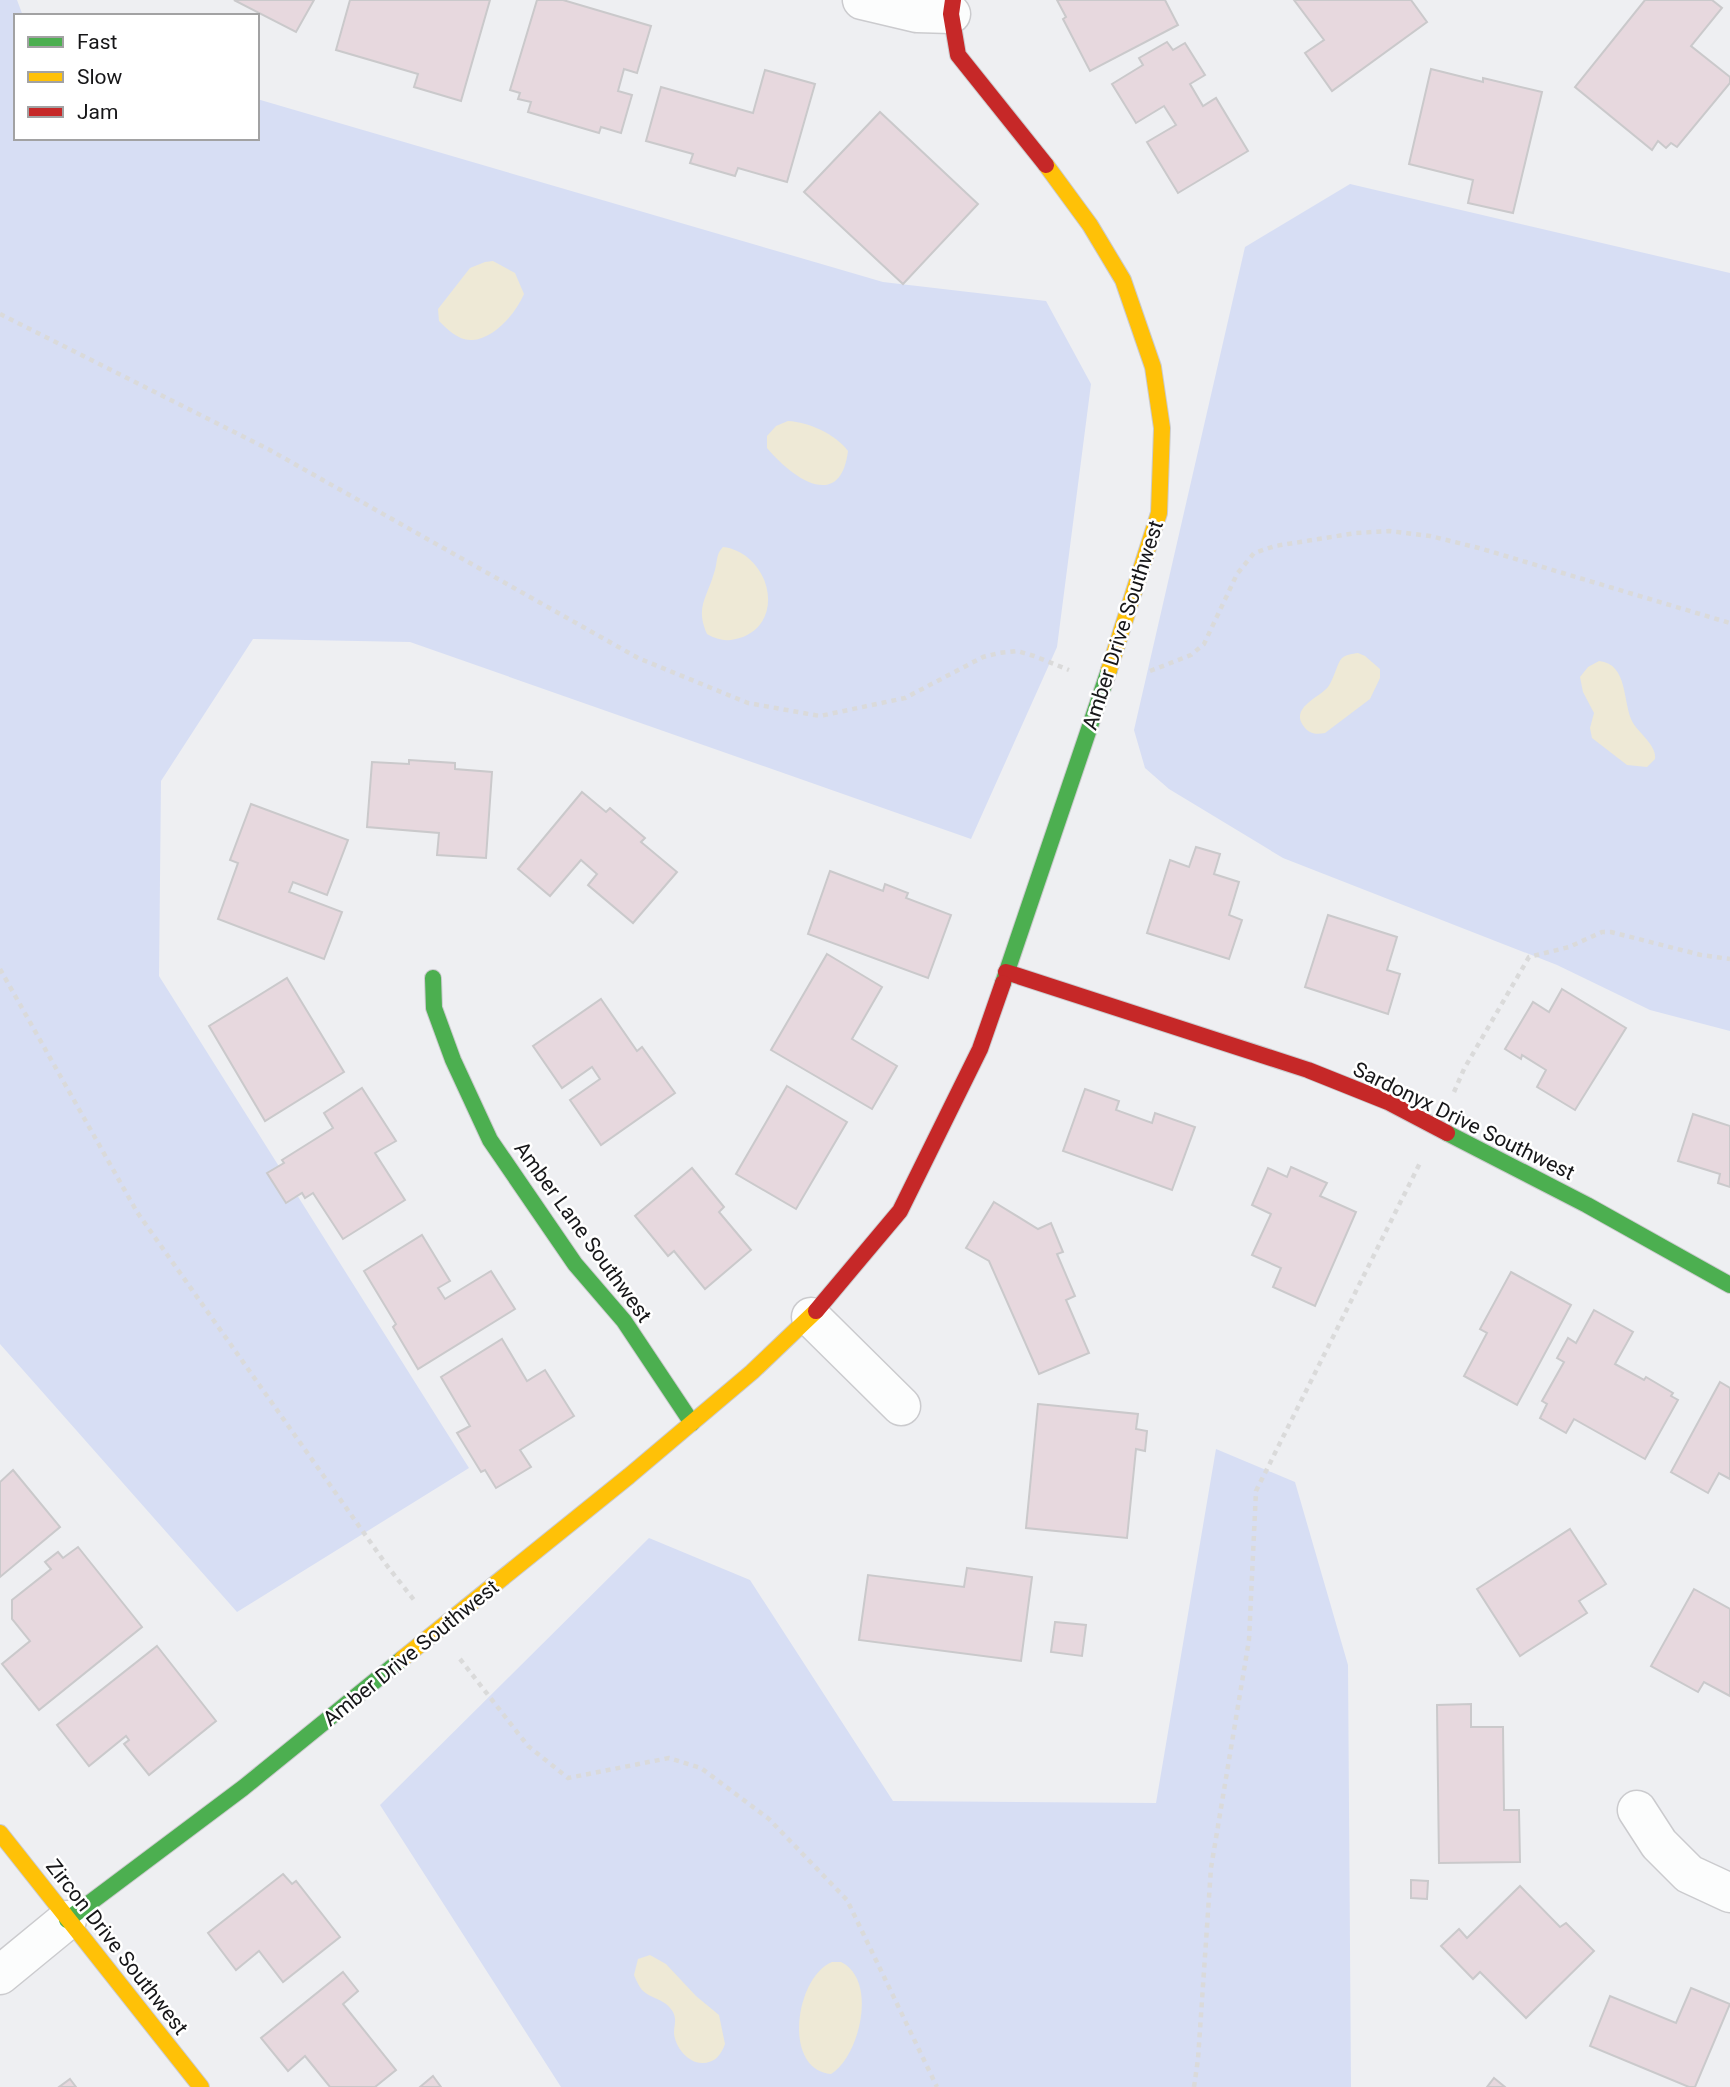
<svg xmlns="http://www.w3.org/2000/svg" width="1730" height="2087" font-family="Roboto,sans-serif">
<rect width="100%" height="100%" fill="#eeeff2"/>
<g fill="#d7def4">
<path d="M0,0H17L23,16H16V138H257V99L883,282L1046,301L1091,384L1057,647L971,839L410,642L253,639L161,781L159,976L469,1468L237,1612L0,1344Z"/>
<path d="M1350,184L1730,273V1031L1650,1010L1557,965L1283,858L1169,789L1145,768L1134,730L1245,247Z"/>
<path d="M1216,1449L1295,1482L1348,1665L1351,2087H561L380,1805L649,1538L750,1580L893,1801L1156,1803Z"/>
</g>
<g fill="#eee9d6">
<path d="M493,261L515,273L524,294C516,313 494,339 472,340C459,341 447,329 439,321L438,309L470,268L485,262Z"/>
<path d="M788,421C809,422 835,434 848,451C840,513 791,477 767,448V436L776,426Z"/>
<path d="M723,547C767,552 788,618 743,637C729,642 719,641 707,634C695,607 707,598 714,573C718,563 715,555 723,547Z"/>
<path d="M1358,653L1365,656L1380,669V678L1370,699L1325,733C1318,734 1311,735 1305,728C1288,708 1319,698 1328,687C1334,679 1337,663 1342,658C1347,654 1352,654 1358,653Z"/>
<path d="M1599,661C1629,664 1622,703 1633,723C1640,734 1657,746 1655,759L1647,767L1627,765L1592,738L1590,728L1594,713L1583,692L1580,677L1588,667Z"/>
<path d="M650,1955L666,1964L696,1996L719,2015L725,2044C721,2055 715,2063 702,2063C688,2063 675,2047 674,2033C674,2025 677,2020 673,2012C666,1999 651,1999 642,1990C639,1986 636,1980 634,1975L638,1959Z"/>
<path d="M832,1962H841C878,1980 860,2056 831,2074C782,2070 795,1977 832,1962Z"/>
</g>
<g fill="#e7d8de" stroke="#cac9cb" stroke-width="2">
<path d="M234,0H314L296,32Z"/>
<path d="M350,0H490L461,101L414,87L418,74L336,50Z"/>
<path d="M537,0H563L651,26L637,73L624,69L618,91L632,95L621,133L601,127L599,133L528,112L531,102L518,99L520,93L510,90Z"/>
<path d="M1057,0H1165L1178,25L1090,71L1063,19L1066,17Z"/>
<path d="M1294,0H1411L1427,22L1332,91L1305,53L1324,40Z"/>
<path d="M1645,0H1712L1722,8L1691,46L1730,77V83L1677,147L1671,143L1666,148L1658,141L1652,150L1575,87Z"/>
<path d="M1167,42L1173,50L1185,43L1205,75L1190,84L1203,106L1216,98L1248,151L1178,193L1147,142L1176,125L1164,106L1136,123L1112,84L1143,65L1139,58Z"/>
<path d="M1431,69L1483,82V78L1542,92L1513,213L1468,203L1473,180L1409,164Z"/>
<path d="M765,70L815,84L787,182L738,168L735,176L690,163L693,154L646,141L661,87L753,113Z"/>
<path d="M880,112L978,204L903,284L804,192Z"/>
<path d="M409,760L455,763V769L492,772L486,858L437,855L439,833L367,827L372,762L409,764Z"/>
<path d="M582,792L606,812L610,808L645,838L641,842L677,872L633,923L588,885L597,874L581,860L550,896L518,869Z"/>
<path d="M251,804L348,840L327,895L293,882L289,892L342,912L324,959L218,919L238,863L230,860Z"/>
<path d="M1196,847L1220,854L1214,874L1239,882L1229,915L1242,920L1229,959L1147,933L1170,860L1189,867Z"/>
<path d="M830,871L883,891L885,884L908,893L906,898L951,915L928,978L808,934Z"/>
<path d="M1328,915L1397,937L1387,970L1400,974L1388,1014L1305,987Z"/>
<path d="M827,954L882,987L852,1039L897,1066L872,1109L771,1050Z"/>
<path d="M287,978L344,1072L265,1121L209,1026Z"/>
<path d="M1562,989L1626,1028L1575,1110L1537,1087L1546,1070L1522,1055L1521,1059L1505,1049L1533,1002L1549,1012Z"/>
<path d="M601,999L637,1051L642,1047L675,1093L601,1145L570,1100L600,1079L592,1067L562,1088L533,1046Z"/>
<path d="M787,1086L847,1122L796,1209L736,1174Z"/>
<path d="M362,1088L396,1141L375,1153L405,1200L343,1239L313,1193L305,1198L302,1193L286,1203L267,1173L284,1163L282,1160L333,1128L324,1113Z"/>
<path d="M1085,1089L1119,1101L1116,1110L1152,1123L1155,1113L1195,1127L1172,1190L1063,1151Z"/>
<path d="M1693,1114L1730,1126V1187L1718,1183L1720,1174L1678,1161Z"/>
<path d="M1291,1167L1327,1183L1320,1196L1356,1212L1315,1306L1273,1287L1281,1268L1252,1255L1271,1214L1252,1205L1268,1168L1287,1177Z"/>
<path d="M692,1168L724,1207L719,1212L751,1250L705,1289L674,1251L668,1256L635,1216Z"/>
<path d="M994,1202L1038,1229L1051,1223L1063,1252L1057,1254L1075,1296L1066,1300L1089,1353L1039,1374L989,1261L966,1248Z"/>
<path d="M422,1235L450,1281L438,1288L445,1299L491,1271L515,1309L418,1369L393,1327L396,1324L364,1271Z"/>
<path d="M1511,1272L1571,1305L1517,1405L1464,1376L1487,1333L1480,1329Z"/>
<path d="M1594,1310L1633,1332L1615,1364L1644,1380L1646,1377L1673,1393L1671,1396L1678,1400L1645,1459L1574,1419L1566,1433L1540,1418L1547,1404L1542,1401L1564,1362L1557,1358L1568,1338L1576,1343Z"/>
<path d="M502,1339L527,1381L545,1370L574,1416L520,1450L531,1467L496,1488L485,1470L481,1472L457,1433L470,1426L441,1377Z"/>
<path d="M1720,1382L1730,1388V1479L1719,1473L1708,1493L1671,1472Z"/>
<path d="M1038,1404L1138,1414L1136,1429L1147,1431L1145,1451L1136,1449L1127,1538L1026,1528Z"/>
<path d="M13,1470L60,1527L0,1577V1482Z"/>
<path d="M1570,1529L1606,1584L1579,1601L1587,1613L1520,1656L1477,1589Z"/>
<path d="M78,1547L142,1627L39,1710L2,1664L30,1641L12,1619V1600L51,1569L45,1562L58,1552L63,1558Z"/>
<path d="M967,1568L1032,1577L1021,1661L859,1640L868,1575L964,1587Z"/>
<path d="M1694,1589L1730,1609V1696L1704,1682L1698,1692L1651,1666Z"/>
<path d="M1055,1622L1086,1625L1082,1656L1051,1652Z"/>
<path d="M157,1646L216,1721L149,1775L124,1744L129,1740L126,1736L89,1766L57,1725Z"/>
<path d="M1471,1704V1727H1503L1504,1810H1519L1520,1862L1439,1863L1437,1705Z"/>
<path d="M283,1874L292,1884L296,1881L340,1937L283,1982L259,1951L236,1970L208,1933Z"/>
<path d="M1411,1880L1428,1881L1427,1899L1411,1898Z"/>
<path d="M1520,1886L1560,1927L1566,1923L1594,1951L1526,2018L1480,1972L1473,1979L1441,1946L1459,1929L1467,1938Z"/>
<path d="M343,1972L358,1991L343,2004L396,2070L375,2087H330L305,2056L288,2071L261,2038Z"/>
<path d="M1691,1988L1730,2004L1695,2087H1689L1590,2046L1610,1996L1676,2023Z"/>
<path d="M433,2076L441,2087H420Z"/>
<path d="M1494,2078L1505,2087H1487Z"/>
<path d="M70,2079L76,2087H59Z"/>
</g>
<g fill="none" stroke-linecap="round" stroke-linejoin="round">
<defs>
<g id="street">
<path d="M862,0L917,13L951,14"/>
<path d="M811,1317L901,1406"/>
<path d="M1637,1810L1659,1844L1689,1874L1730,1893"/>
<path d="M0,1975L67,1920"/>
</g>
<g id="fast">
<path d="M433,978L434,1008L453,1060L490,1140L575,1264L624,1321L692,1423"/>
<path d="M1003,983L1109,670"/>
<path d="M1447,1133L1587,1205L1730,1285"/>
<path d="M67,1920L243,1788L402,1659"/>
</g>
<g id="slow">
<path d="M1046,165L1090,225L1123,280L1153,367L1162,428L1159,513L1109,670"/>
<path d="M402,1659L629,1476L752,1372L816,1311"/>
<path d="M0,1833L201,2087"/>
</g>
<g id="jam">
<path d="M953,0L951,14L958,55L1046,165"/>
<path d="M1006,972L1308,1070L1388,1102L1447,1133"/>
<path d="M816,1311L900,1211L980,1049L1003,983"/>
</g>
</defs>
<use href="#street" stroke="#cbcbce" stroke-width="41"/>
<use href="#fast" stroke="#cbcbce" stroke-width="18"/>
<use href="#slow" stroke="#cbcbce" stroke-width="18"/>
<use href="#jam" stroke="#cbcbce" stroke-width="18"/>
<g stroke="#dadada" stroke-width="4.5" stroke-dasharray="5 5" stroke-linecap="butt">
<path d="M0,314L268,449L638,658L748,703L820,716L905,698L983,657L999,653L1017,651L1034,656L1069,670"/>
<path d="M1150,671L1191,655L1204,644L1237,574L1254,553L1275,546L1356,533L1389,531L1430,536L1479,548L1730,623"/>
<path d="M0,969L137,1212L388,1567L414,1600"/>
<path d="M1454,1092L1464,1069L1529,957L1569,947L1602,932H1611L1701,955L1730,959"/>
<path d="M460,1659L528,1746L568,1778L669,1758L701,1768L769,1819L847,1900L937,2087"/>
<path d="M1194,2087L1198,2059L1211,1868L1249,1640L1256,1491L1420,1163"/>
</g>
<use href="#street" stroke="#fcfdfd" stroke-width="38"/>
<use href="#fast" stroke="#4caf50" stroke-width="16"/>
<use href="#slow" stroke="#ffc107" stroke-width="16"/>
<use href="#jam" stroke="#c62828" stroke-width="16"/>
</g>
<g text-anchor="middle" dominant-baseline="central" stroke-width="5" stroke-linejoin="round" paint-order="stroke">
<g font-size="21" fill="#161618" stroke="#fff">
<text transform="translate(1123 625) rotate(-72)">Amber Drive Southwest</text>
<text transform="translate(1464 1121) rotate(26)">Sardonyx Drive Southwest</text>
<text transform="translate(583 1232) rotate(54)">Amber Lane Southwest</text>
<text transform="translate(411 1653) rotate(-39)">Amber Drive Southwest</text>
<text transform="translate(117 1947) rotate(52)">Zircon Drive Southwest</text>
</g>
</g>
<rect x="14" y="14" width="245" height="126" fill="#ffffff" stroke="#a2a2a3" stroke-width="2"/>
<rect x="28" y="37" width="35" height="10" fill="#4caf50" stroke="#a2a2a3" stroke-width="2"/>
<text x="77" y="49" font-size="21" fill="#161618">Fast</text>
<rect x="28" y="72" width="35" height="10" fill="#ffc107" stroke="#a2a2a3" stroke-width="2"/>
<text x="77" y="84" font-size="21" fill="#161618">Slow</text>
<rect x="28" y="107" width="35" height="10" fill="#c62828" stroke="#a2a2a3" stroke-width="2"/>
<text x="77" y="119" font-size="21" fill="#161618">Jam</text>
</svg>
